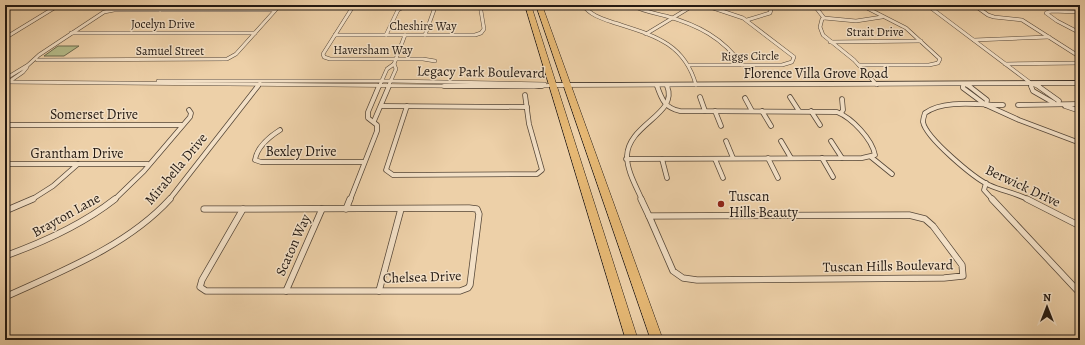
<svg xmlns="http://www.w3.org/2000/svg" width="1085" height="345" font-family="Alegreya,serif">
<rect width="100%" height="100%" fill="#edd0a8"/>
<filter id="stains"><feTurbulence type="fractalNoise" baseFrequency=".005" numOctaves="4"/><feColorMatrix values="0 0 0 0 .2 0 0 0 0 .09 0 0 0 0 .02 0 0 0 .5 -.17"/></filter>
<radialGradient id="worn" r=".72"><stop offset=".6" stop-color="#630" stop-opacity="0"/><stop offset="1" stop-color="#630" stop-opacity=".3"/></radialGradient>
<path fill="#b5bc8a" stroke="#6c6a4e" d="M58,46H79L64,56H44Z"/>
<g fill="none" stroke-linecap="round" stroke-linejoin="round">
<defs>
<g id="street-far2">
<path d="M354,5L323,54L324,57L330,59H423L435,61"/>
<path d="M583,5C591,16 603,19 615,23C652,35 684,42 696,85"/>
<path d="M631,5C642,11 654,13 666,16C698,25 723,38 742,65"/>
<path d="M814,5L824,18L822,19L820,27L823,35L854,60L877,85"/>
<path d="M927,5L1032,84L1040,87"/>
<path d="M974,5L988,15L994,17L1022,20L1080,57"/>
<path d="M1061,6H1080"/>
<path d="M160,10L167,5"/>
<path d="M1080,12L1051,11L1046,13L1057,21L1080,33"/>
<path d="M824,18L856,21L882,17"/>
<path d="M747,20L770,13L771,10L767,5"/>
<path d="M71,33H255"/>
<path d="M646,34L694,5"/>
<path d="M335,35H475L481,33L484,29L480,5"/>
<path d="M386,35L398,10L407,5"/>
<path d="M425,35L434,10L430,5"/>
<path d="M5,38L59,5"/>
<path d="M974,40L1049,37"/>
<path d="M830,42L921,41"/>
<path d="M37,60L227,59L236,54L280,5"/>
<path d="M1005,64L1080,63"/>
<path d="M689,65H782L792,62L794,57L743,18L704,5"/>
<path d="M859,65H929L938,63L940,59L906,28L861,5"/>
<path d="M5,79L28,65L39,55L104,12L114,10H275"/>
<path d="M10,81L23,72L27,67"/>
<path d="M158,81H391L545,84"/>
<path d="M5,82L534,87L553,85"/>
<path d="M657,85L658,87"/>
<path d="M667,85L668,87"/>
<path d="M257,87L260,83"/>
<path d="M379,87L387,69L394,64L405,35"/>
<path d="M388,87L396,69L394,64"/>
<path d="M963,87L964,84L971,87"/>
<path d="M1031,87L1032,84"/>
</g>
<g id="street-far1">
<path d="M444,86H542"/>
<path d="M963,86V88L986,105"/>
<path d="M969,86L987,100L986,105"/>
<path d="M1031,86L1033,91L1054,103"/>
<path d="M1038,86L1059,101L1058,104"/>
<path d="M700,97L705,111"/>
<path d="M790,97L799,111"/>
<path d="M745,98L752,111"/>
<path d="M986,105L1019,120L1080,143"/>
<path d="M1003,105C980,105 944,99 925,113C924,116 923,119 923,122C926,138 974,178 989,185C1002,191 1016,193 1029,200"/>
<path d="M1018,105L1080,104"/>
<path d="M381,106L527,107"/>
<path d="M407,106L386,170L393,175L537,174L542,170L529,124L525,95"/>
<path d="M1065,106L1080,111"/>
<path d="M715,111L721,126"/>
<path d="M762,111L771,126"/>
<path d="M811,111L820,125"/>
<path d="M841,113L843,110L842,99"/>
<path d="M374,121L389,86"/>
<path d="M5,125H182"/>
<path d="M280,130C269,137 257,147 255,160L261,162H364"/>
<path d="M726,141L733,158"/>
<path d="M781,141L791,158"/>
<path d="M831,141L842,158"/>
<path d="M871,157L892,174"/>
<path d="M768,158L778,178"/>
<path d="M822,158L833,177"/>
<path d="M626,159L862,158L875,155C872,139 852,118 837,112L680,111C665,108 662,100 657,86"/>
<path d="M662,159L667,178"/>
<path d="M715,159L723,178"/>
<path d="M5,164H148"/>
<path d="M986,183L984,190L993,200"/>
<path d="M31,200L53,186L78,164"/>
<path d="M114,200L144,171L190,117L191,113L189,110"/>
<path d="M169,200L258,86"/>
<path d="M350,200L377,131V125L368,118V112L379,86"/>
<path d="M642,200C636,186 627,171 627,156C628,124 679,114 667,86"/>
</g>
<g id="street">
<path d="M641,199L649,216"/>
<path d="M992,199L1077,290H1080"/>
<path d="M1027,199L1080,226"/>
<path d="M469,208L477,209L479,214L470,285L468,288L460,291H206L200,287L202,280L243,209Z"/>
<path d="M204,209H243"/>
<path d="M346,209L350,199"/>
<path d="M5,211L33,199"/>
<path d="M909,215L925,219L933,226L962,265L963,276L944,278L697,280L683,278L673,271L649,216Z"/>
<path d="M5,256C44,242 82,225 115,199"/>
<path d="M286,291L322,209"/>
<path d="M379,291L401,209"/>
<path d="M5,297C62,271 127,246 170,199"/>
</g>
<path id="secondary" d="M1080,81V85L553,87L550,85L553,83Z"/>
<g id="highway">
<path d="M525,5H531L638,340H626Z"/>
<path d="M536,5H542L663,340H651Z"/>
</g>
</defs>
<use href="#street-far2" stroke="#564738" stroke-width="4"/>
<use href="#street-far1" stroke="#564738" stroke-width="5.5"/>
<use href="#street" stroke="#564738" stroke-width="7"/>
<use href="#secondary" stroke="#231912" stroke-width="1"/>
<use href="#highway" stroke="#231912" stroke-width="1"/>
<use href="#street-far2" stroke="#f3e0c6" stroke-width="3"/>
<use href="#street-far1" stroke="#f3e0c6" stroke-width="4"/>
<use href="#street" stroke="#f3e0c6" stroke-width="5.5"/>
<use href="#secondary" fill="#f3e0c6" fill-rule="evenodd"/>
<use href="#highway" fill="#e6b874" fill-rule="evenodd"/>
</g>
<circle fill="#8f2418" stroke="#f3e0c6" stroke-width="1.5" cx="721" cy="204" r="4"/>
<g text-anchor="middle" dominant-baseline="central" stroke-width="3" stroke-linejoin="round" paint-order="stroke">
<g font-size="12" fill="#231912" stroke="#f3e0c6">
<text x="163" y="24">Jocelyn Drive</text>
<text x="423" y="26">Cheshire Way</text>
<text x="875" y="32">Strait Drive</text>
<text x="373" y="50">Haversham Way</text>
<text x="170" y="51">Samuel Street</text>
<text transform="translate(750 56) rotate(-1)">Riggs Circle</text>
</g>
<g font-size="14" fill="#231912" stroke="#f3e0c6">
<text transform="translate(481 72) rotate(1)">Legacy Park Boulevard</text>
<text x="816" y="73">Florence Villa Grove Road</text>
<text x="94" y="114">Somerset Drive</text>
<text x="301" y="151">Bexley Drive</text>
<text x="77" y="153">Grantham Drive</text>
<text transform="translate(176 169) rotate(-50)">Mirabella Drive</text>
<text transform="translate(1023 186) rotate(25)">Berwick Drive</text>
<text transform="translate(66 215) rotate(-29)">Brayton Lane</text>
<text transform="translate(293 245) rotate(-66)">Scaton Way</text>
<text transform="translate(888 266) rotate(-1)">Tuscan Hills Boulevard</text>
<text transform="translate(422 277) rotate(-2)">Chelsea Drive</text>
</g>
<g font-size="14" fill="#231912" stroke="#f3e0c6" text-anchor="start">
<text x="729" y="196">Tuscan<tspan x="729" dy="16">Hills Beauty</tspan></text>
</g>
</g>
<rect width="1085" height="345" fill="none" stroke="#edd0a8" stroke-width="20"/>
<rect x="6" y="6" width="1073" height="333" fill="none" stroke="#231912" stroke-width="2"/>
<rect x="10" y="10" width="1065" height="325" fill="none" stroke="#231912"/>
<g transform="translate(1047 307)" stroke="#f3e0c6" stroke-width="3" paint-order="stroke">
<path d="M0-3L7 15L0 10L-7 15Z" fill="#231912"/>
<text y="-6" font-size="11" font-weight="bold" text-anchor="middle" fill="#231912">N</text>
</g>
<rect width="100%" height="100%" filter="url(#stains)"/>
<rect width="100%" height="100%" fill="url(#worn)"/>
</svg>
